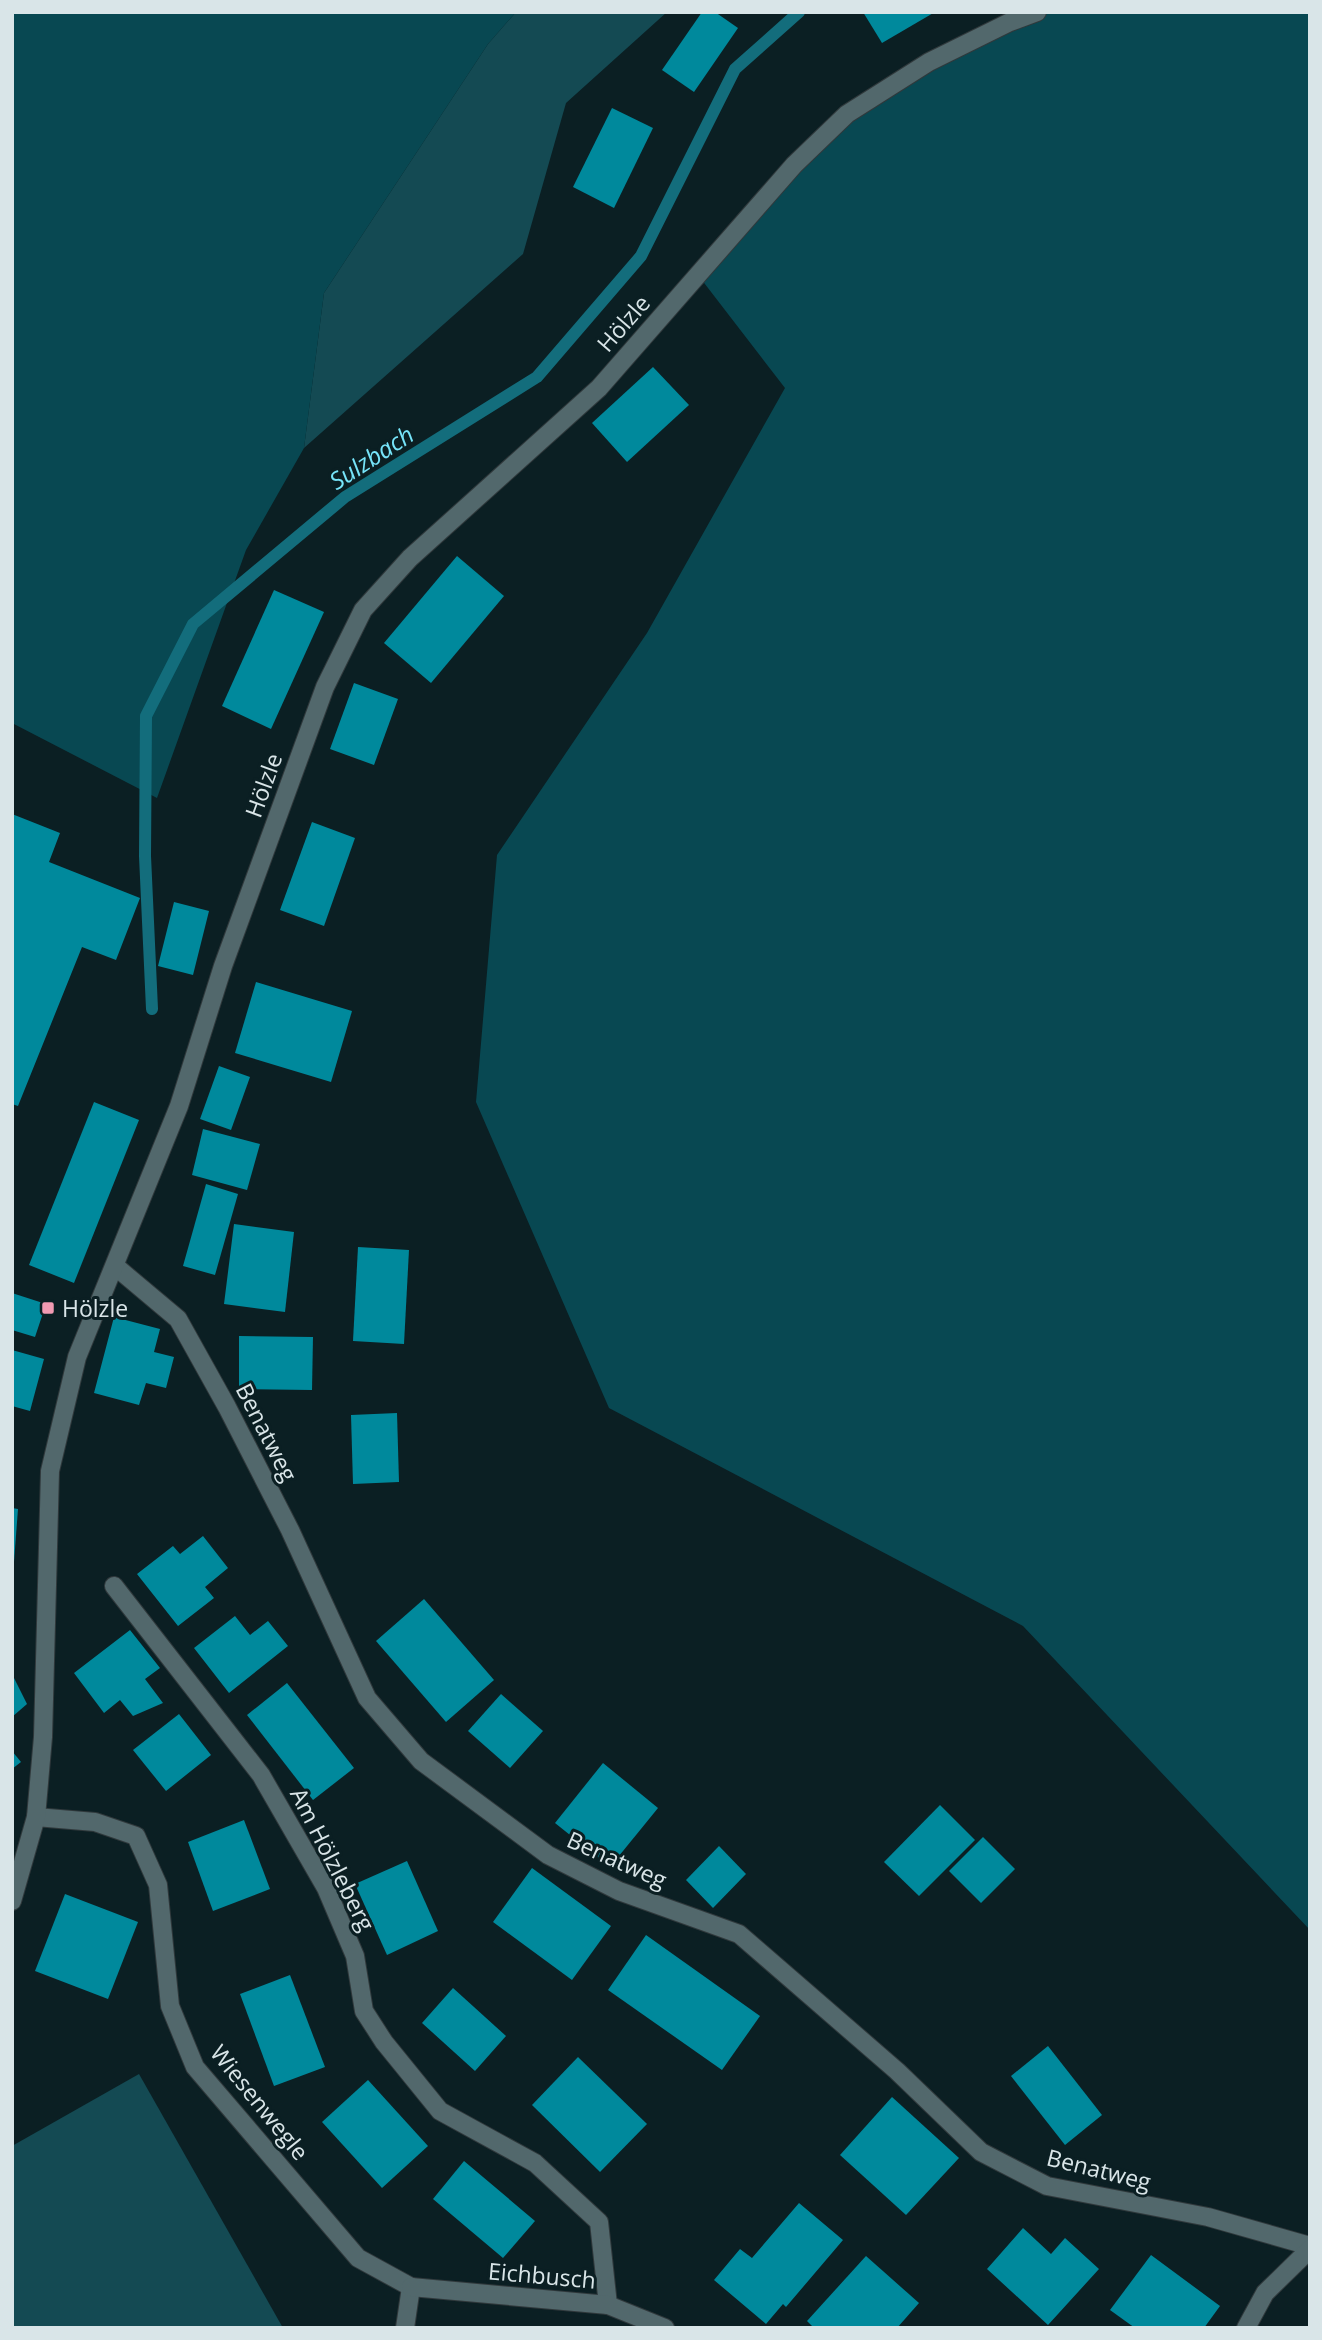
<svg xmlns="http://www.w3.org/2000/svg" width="1322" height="2340" font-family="'Open Sans',sans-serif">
<rect width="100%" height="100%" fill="#0b1f23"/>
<g fill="#144a53">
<path d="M516,12H667L566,103L523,254L304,448L324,293L488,44Z"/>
<path d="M139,2074L283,2328H12V2146Z"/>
</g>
<g fill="#084852">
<path d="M12,12H516L488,44L324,293L304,448L246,550L157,798L12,723Z"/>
<path d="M1037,12H1310V1930L1023,1626L609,1408L476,1102L497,855L647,633L785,388L698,275L847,114Z"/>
</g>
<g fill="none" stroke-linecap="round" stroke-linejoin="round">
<path stroke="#136d7c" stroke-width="12" d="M152,1009L145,856L146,716L193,624L345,497L537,377L641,256L735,69L799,12"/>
</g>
<g fill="#00899c">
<path d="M702,12H715L738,28L694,92L662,70Z"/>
<path d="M863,12H935L882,43Z"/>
<path d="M612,108L653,128L614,208L573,187Z"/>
<path d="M653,367L689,405L627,462L592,423Z"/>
<path d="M457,556L504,596L431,683L384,643Z"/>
<path d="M274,590L324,612L271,729L222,706Z"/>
<path d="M354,683L398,699L374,765L330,749Z"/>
<path d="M12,814L60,833L49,862L140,898L116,960L82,947L18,1106L12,1104Z"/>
<path d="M312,822L355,838L324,926L280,910Z"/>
<path d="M174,902L209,911L193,975L158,966Z"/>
<path d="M256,982L352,1011L331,1082L235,1053Z"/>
<path d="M219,1066L250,1077L231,1130L200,1119Z"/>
<path d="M94,1102L139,1120L74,1283L29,1265Z"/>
<path d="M203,1129L260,1144L247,1190L192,1175Z"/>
<path d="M206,1184L238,1194L215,1275L183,1266Z"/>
<path d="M234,1224L294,1232L285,1312L224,1304Z"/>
<path d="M358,1247L409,1250L404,1344L353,1341Z"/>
<path d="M12,1293L46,1304L35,1337L12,1330Z"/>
<path d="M114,1317L160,1329L154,1352L174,1357L166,1388L146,1383L139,1405L94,1393Z"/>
<path d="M239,1336L313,1337L312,1390L239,1389Z"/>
<path d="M12,1350L44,1359L30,1411L12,1406Z"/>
<path d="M397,1413L399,1482L353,1484L351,1415Z"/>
<path d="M12,1508L18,1509L14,1562H12Z"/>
<path d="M203,1536L228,1568L205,1587L214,1598L178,1626L137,1574L173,1546L180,1554Z"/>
<path d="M424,1599L494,1680L446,1722L376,1641Z"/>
<path d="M235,1616L250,1635L268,1621L288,1646L229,1693L194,1648Z"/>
<path d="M130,1630L160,1668L145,1679L163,1703L133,1716L120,1700L104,1713L74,1673Z"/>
<path d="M12,1674L27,1704L12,1717Z"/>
<path d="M287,1683L354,1768L313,1800L247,1715Z"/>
<path d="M501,1694L543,1731L510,1768L468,1731Z"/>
<path d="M179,1714L211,1755L166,1791L133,1750Z"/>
<path d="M12,1751L21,1762L12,1769Z"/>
<path d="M603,1763L658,1808L610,1867L555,1823Z"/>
<path d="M940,1805L975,1840L919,1896L884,1862Z"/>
<path d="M244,1820L270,1889L213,1911L188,1842Z"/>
<path d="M983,1837L1015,1869L981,1903L949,1871Z"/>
<path d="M719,1846L746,1874L713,1908L686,1880Z"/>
<path d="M407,1861L438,1931L387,1955L355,1884Z"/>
<path d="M532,1868L611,1926L572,1980L493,1922Z"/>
<path d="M65,1894L138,1922L108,1999L35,1971Z"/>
<path d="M646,1935L760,2016L722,2070L608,1990Z"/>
<path d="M290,1975L325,2067L274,2086L240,1994Z"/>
<path d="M453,1988L506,2036L475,2071L422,2023Z"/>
<path d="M1048,2046L1102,2115L1065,2145L1011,2076Z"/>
<path d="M578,2057L647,2124L600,2172L532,2105Z"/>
<path d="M368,2080L428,2146L382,2188L322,2122Z"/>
<path d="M892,2097L959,2158L906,2215L840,2155Z"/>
<path d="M464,2161L535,2221L503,2258L433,2199Z"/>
<path d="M799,2203L843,2240L786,2307L783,2304L766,2324L714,2280L740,2249L752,2258Z"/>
<path d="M1023,2228L1051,2254L1065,2238L1099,2269L1048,2325L987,2269Z"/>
<path d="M1151,2255L1220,2306L1204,2328H1135L1110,2310Z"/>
<path d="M866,2256L919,2303L897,2328H814L807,2321Z"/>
</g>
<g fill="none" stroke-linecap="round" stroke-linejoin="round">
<defs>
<g id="minor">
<path d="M115,1266L178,1319L227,1407L290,1530L367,1698L421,1761L548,1855L619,1891L739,1934L897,2071L981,2152L1047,2186L1208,2217L1310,2246"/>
<path d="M114,1586L261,1775L326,1888L355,1956L364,2011L384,2042L440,2111L535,2163L599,2222L608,2305"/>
<path d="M36,1817L95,1822L136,1836L158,1885L170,2006L195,2067L358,2258L411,2287L405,2328"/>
<path d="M12,1901L36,1817L43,1737L50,1471L77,1357L179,1106L223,966L325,687L363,610L410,558L599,388L794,165L847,114L929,62L1010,22L1037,12"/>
<path d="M411,2287L608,2305L665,2328"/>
<path d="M1246,2328L1265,2293L1310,2249"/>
</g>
</defs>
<use href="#minor" stroke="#30393c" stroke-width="20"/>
<use href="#minor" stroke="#52686c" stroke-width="18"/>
</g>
<rect fill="#f19ab2" stroke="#0b1f23" stroke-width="2.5" x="41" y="1301" width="14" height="14" rx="3.5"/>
<g text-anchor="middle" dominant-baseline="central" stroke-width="6" stroke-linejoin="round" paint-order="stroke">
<g font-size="23" fill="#d9e5e8" stroke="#0b1f23">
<text transform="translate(623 323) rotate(-49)">Hölzle</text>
<text transform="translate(263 785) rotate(-70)">Hölzle</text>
<text transform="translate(267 1432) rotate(63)">Benatweg</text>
<text transform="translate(333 1859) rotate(63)">Am Hölzleberg</text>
<text transform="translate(617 1859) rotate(24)">Benatweg</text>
<text transform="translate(260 2102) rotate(51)">Wiesenwegle</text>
<text transform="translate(1099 2169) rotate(14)">Benatweg</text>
<text transform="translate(542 2275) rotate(5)">Eichbusch</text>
</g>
<g font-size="23" fill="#d9e5e8" stroke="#0b1f23" text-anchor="start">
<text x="62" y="1308">Hölzle</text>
</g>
<g font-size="24" font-style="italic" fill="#77e5fa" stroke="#0b1f23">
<text transform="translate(371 457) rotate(-33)">Sulzbach</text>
</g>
</g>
<rect width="1322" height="2340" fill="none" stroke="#d9e5e8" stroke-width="28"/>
</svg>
